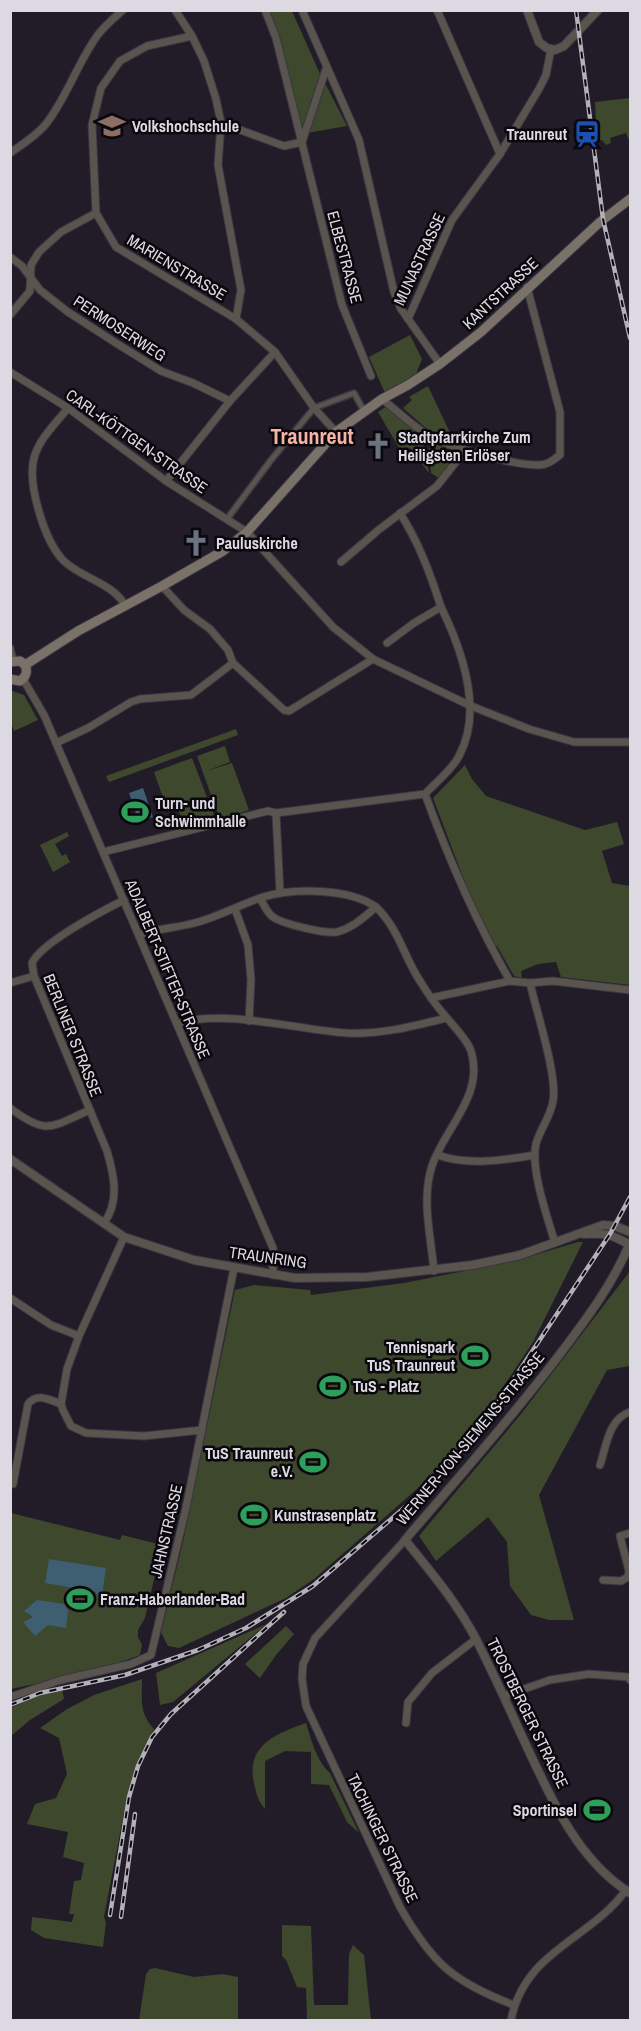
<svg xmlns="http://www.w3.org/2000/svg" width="641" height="2031" font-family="'Archivo Narrow',sans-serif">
<rect width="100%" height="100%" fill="#211c28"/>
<g fill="#3e482d">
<path d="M267,11H292L320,74L301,132Z"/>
<path d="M324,81L347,126L307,133Z"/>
<path d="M630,98V143L626,133L610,138L611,143L606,145L602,140H597L595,102Z"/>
<path d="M410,335L422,359L416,374L385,393L369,357Z"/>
<path d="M428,386L451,435L448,437L428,430L403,408L412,400L409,397Z"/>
<path d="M387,406L422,433L429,473L410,448L402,453L378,412Z"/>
<path d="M428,438L457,456L439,478L431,473Z"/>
<path d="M10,690L24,695L38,720L14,731L11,723Z"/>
<path d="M236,729L238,735L109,782L106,776Z"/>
<path d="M225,746L230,762L206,771L232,763L249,810L220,820L197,756Z"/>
<path d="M192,758L207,797L168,812L154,772Z"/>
<path d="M465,765L472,779L486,796L585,830L617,822L624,844L602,851L612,883L630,886V985L561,977L556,962L538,964L521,971L522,978L514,976L497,946L494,947L478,917L433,798Z"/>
<path d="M208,799L214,815L184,826L178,809Z"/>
<path d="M67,832L69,836L55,844L62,856L66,854L70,862L53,872L40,845Z"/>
<path d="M578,1242H583L533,1342L474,1431L433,1475L314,1579L286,1598L179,1648L168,1646L161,1632L183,1542L235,1290L254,1285L310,1290L311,1295L404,1283L514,1261Z"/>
<path d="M630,1271V1366L607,1370L539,1495L574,1620H549L531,1615L510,1586L507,1542L488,1517L436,1561L419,1536L521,1414Z"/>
<path d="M11,1513L120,1540L122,1535L162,1545L145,1618L138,1630V1637L142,1645L140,1655C99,1671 54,1680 11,1689Z"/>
<path d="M267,1624L173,1702L160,1705L156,1673Z"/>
<path d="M286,1626L294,1634L276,1655L260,1678L245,1664Z"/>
<path d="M142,1679C142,1700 139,1713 154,1729L136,1765L127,1797L104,1917L106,1922L103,1947L44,1938L31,1930L32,1917L72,1922L74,1914H69L74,1881L81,1880L84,1863L63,1857L68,1832L27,1824L35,1804L56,1798L67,1774L59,1738L40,1728L67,1709L94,1695Z"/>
<path d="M62,1689L64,1699L30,1720L11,1736V1708L40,1694Z"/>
<path d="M306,1723C311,1739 317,1762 330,1773L359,1833L347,1822L329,1785L311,1784V1752L285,1751L265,1761V1809C258,1801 256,1793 254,1783C245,1746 277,1733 306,1723Z"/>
<path d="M282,1925L311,1926L314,2005H348L349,1954L353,1945L364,1955L371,2020H307L306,1988L297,1987L286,1960L282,1956Z"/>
<path d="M155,1968L194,1977L223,1974L238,1977V2020H139L146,1974L150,1969Z"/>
</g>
<g fill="#3e5e72">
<path d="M143,788L153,817L139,822L129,793Z"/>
<path d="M49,1559L106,1568L102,1595L96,1594V1592L45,1583Z"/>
<path d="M37,1600L64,1604L68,1611L66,1628L48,1625L35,1636L23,1622L33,1617L24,1611Z"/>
</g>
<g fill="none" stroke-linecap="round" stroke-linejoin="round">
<defs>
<path id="pedestrian" d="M227,519L271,460L314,408L354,393L364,411"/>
<g id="minor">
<path d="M175,10L192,36L204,61L216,99L221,123L218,165L241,290L236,319"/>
<path d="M265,10L276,38L342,305L371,376"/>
<path d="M302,10L359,140L394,292L401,309L440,364"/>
<path d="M437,10L500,154"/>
<path d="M192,36L147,46L120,61L101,88L92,125L96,213L116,247L236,319L275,352L314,408L336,432"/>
<path d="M221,123L284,146L302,142L326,69"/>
<path d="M10,153C23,144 36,136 46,124C67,97 77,64 97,36C104,26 114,18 123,10"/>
<path d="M10,257L22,266L40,290L68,312L116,343L161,371L193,383L230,401"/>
<path d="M10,315L30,291L31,265L39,252L61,232L96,213"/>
<path d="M408,319L452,220L500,154L539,89L546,75L551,49"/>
<path d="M10,372L68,408L166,481L247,532L333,627L373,659L471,706L529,729L574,742H630"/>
<path d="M382,399C397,411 411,424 426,434C450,448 512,465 539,465C548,465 553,460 560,455V412L527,287"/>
<path d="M68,408C56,423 39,439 34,458C27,484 45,544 65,562C84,579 112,583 125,605"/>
<path d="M166,481L230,401L275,352"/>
<path d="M377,531L437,486L459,458L470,451"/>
<path d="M341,562L375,533"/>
<path d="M162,586L184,610L210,629L228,650L233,663L284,710L289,711L373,659"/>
<path d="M387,643L414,623L441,607C430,573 419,543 400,513"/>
<path d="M10,648L13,661"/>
<path d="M23,679L44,715L273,1248V1275"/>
<path d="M56,743L88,728L131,702L140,699L191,695L233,663"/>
<path d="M425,794C449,860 475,920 510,981L530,983C536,1010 558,1077 553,1101C551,1116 540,1129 536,1144C530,1169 548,1219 555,1243"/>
<path d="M276,813L280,893"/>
<path d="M103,852L268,811L276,813L425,794C436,782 452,770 459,756C484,710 462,650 441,607"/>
<path d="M376,907C399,929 403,955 420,981C428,994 437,1007 447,1018C455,1028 467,1039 471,1051C485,1095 444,1129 432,1166C421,1199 431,1237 434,1271"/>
<path d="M235,909L248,945L251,980L249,1021"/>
<path d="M139,935C158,928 178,928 198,922C220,916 241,904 263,897C294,888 349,888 376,907C364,917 353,928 337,932C325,934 283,924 273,917C267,913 264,905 260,898"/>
<path d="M10,983L34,976"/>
<path d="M530,983L553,981L630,990"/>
<path d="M431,998L510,981"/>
<path d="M177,1024C221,1008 299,1030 346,1033C380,1035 414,1026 446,1018"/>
<path d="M10,1108C47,1136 50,1127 90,1110"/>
<path d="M438,1155C466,1166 506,1160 535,1155"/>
<path d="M104,1223C120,1201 114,1175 107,1151L34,976L32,963C41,943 102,911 124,900"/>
<path d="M124,1237L79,1336L67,1369L61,1404L63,1410L71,1426L86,1433L144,1436L202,1430"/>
<path d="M10,1298L51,1325L79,1336"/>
<path d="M600,1465C606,1447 609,1418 630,1412"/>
<path d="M13,1484L28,1404C37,1392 50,1400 61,1404"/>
<path d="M405,1540L315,1638L303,1664L302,1679L306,1706L400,1907C432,1963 453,1982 514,2005"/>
<path d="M603,1580L621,1581L628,1577L629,1571L620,1536L630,1533"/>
<path d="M504,1696L550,1680L589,1674L628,1677L630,1680"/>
<path d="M10,1697L61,1680L131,1664L151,1655L186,1508L234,1268"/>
<path d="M406,1723L408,1702L432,1673L476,1639"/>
<path d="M511,2020C525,1950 590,1940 626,1890"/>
</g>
<g id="tertiary">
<path d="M527,10L539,42L547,48L555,50L564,46L598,10"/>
<path d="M10,1159L124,1237L194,1260L295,1278L367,1277L473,1265L520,1255L603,1225L615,1226L630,1232"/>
<path d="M584,1234C606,1233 611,1234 630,1245"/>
<path d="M630,1243C612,1286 584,1322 557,1358C509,1421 456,1480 405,1540C431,1572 458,1604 477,1641C492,1671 506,1701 520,1732C547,1789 574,1858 630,1893"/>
</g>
<g id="secondary">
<path d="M10,662L20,661C29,666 28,676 20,681L10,679"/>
<path d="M25,665L78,631L162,586L223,551L247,532L336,432L382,399L408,385L440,364L481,332L600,222L630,199"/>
</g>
</defs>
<use href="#pedestrian" stroke="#3b3642" stroke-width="8"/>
<use href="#minor" stroke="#3b3642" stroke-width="9"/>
<use href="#tertiary" stroke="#3b3642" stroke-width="10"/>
<use href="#secondary" stroke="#3b3642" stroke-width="11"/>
<use href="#pedestrian" stroke="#59544e" stroke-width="5"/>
<use href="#minor" stroke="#59544e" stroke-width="7"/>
<use href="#tertiary" stroke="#59544e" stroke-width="8"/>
<use href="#secondary" stroke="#7a7269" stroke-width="9"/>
<defs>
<g id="rail">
<path d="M576,10L603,219L630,338"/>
<path d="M10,1705L40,1693L125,1675L198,1650L246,1628L313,1586L432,1484L476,1436L610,1234L630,1197"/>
<path d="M110,1915L129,1797L138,1766L152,1737L171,1714L284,1612"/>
<path d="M121,1917L135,1814"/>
</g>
</defs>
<use href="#rail" stroke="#b4b0b9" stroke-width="4.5"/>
<use href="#rail" stroke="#0a070d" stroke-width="2" stroke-dasharray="7" stroke-linecap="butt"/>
</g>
<defs>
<symbol id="university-bare" viewBox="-9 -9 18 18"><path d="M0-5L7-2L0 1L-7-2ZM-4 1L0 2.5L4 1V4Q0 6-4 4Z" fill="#8d6e63" stroke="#0a070d" stroke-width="2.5" paint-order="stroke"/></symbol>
<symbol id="station-bare" viewBox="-9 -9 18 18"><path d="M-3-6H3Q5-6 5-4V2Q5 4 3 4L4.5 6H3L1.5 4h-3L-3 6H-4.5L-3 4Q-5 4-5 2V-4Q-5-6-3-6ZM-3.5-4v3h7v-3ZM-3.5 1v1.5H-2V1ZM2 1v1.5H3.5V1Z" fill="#1a4fb4" stroke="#0a070d" stroke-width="2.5" paint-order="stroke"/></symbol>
<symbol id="church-bare" viewBox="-9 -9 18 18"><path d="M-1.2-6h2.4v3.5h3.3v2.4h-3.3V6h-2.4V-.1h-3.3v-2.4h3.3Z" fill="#6b7280" stroke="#0a070d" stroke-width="2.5" paint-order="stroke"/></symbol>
<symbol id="stadium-bare" viewBox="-9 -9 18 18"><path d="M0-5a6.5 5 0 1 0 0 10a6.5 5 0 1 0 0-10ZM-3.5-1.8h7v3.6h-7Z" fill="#2e9e5b" stroke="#0a070d" stroke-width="2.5" paint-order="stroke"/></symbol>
</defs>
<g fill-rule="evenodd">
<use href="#university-bare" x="93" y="107" width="38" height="38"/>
<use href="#station-bare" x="568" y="115" width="38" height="38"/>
<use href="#church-bare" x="359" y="427" width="38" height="38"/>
<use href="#church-bare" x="177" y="524" width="38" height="38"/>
<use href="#stadium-bare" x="116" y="793" width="38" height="38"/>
<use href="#stadium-bare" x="456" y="1337" width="38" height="38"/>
<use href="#stadium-bare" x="314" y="1367" width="38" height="38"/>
<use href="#stadium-bare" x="294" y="1443" width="38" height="38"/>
<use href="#stadium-bare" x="235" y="1496" width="38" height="38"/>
<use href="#stadium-bare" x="61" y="1580" width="38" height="38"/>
<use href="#stadium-bare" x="578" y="1791" width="38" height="38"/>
</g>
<g text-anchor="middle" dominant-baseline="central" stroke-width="5" stroke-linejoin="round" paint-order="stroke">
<g font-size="16" font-weight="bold" fill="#ddd9e2" stroke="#0a070d" text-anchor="start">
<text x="132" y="126">Volkshochschule</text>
<text x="567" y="134" text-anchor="end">Traunreut</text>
<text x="398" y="437">Stadtpfarrkirche Zum<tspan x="398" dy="18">Heiligsten Erlöser</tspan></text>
<text x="216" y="543">Pauluskirche</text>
<text x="155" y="803">Turn- und<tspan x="155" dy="18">Schwimmhalle</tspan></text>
<text x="455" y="1347" text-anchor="end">Tennispark<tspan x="455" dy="18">TuS Traunreut</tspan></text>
<text x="353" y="1386">TuS - Platz</text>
<text x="293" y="1453" text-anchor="end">TuS Traunreut<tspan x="293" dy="18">e.V.</tspan></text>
<text x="274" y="1515">Kunstrasenplatz</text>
<text x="100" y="1599">Franz-Haberlander-Bad</text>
<text x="577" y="1810" text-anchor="end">Sportinsel</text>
</g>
<g font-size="16" fill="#ddd9e2" stroke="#0a070d">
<text transform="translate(345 257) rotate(75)">ELBESTRASSE</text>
<text transform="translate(419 259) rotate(-65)">MUNASTRASSE</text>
<text transform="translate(177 267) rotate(31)">MARIENSTRASSE</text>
<text transform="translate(500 293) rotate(-43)">KANTSTRASSE</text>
<text transform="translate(120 328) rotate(33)">PERMOSERWEG</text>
<text transform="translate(137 441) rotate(35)">CARL-KÖTTGEN-STRASSE</text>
<text transform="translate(168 969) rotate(67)">ADALBERT-STIFTER-STRASSE</text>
<text transform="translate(73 1035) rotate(68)">BERLINER STRASSE</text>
<text transform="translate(268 1257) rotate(8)">TRAUNRING</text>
<text transform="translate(470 1438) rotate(-50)">WERNER-VON-SIEMENS-STRASSE</text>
<text transform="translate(166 1531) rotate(-77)">JAHNSTRASSE</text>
<text transform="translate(528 1713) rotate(64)">TROSTBERGER STRASSE</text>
<text transform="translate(383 1838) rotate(64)">TACHINGER STRASSE</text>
</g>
<g font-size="22" font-weight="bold" fill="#f5b3a6" stroke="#0a070d">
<text x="312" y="436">Traunreut</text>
</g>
</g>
<rect width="641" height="2031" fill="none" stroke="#ddd9e2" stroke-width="24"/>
</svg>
